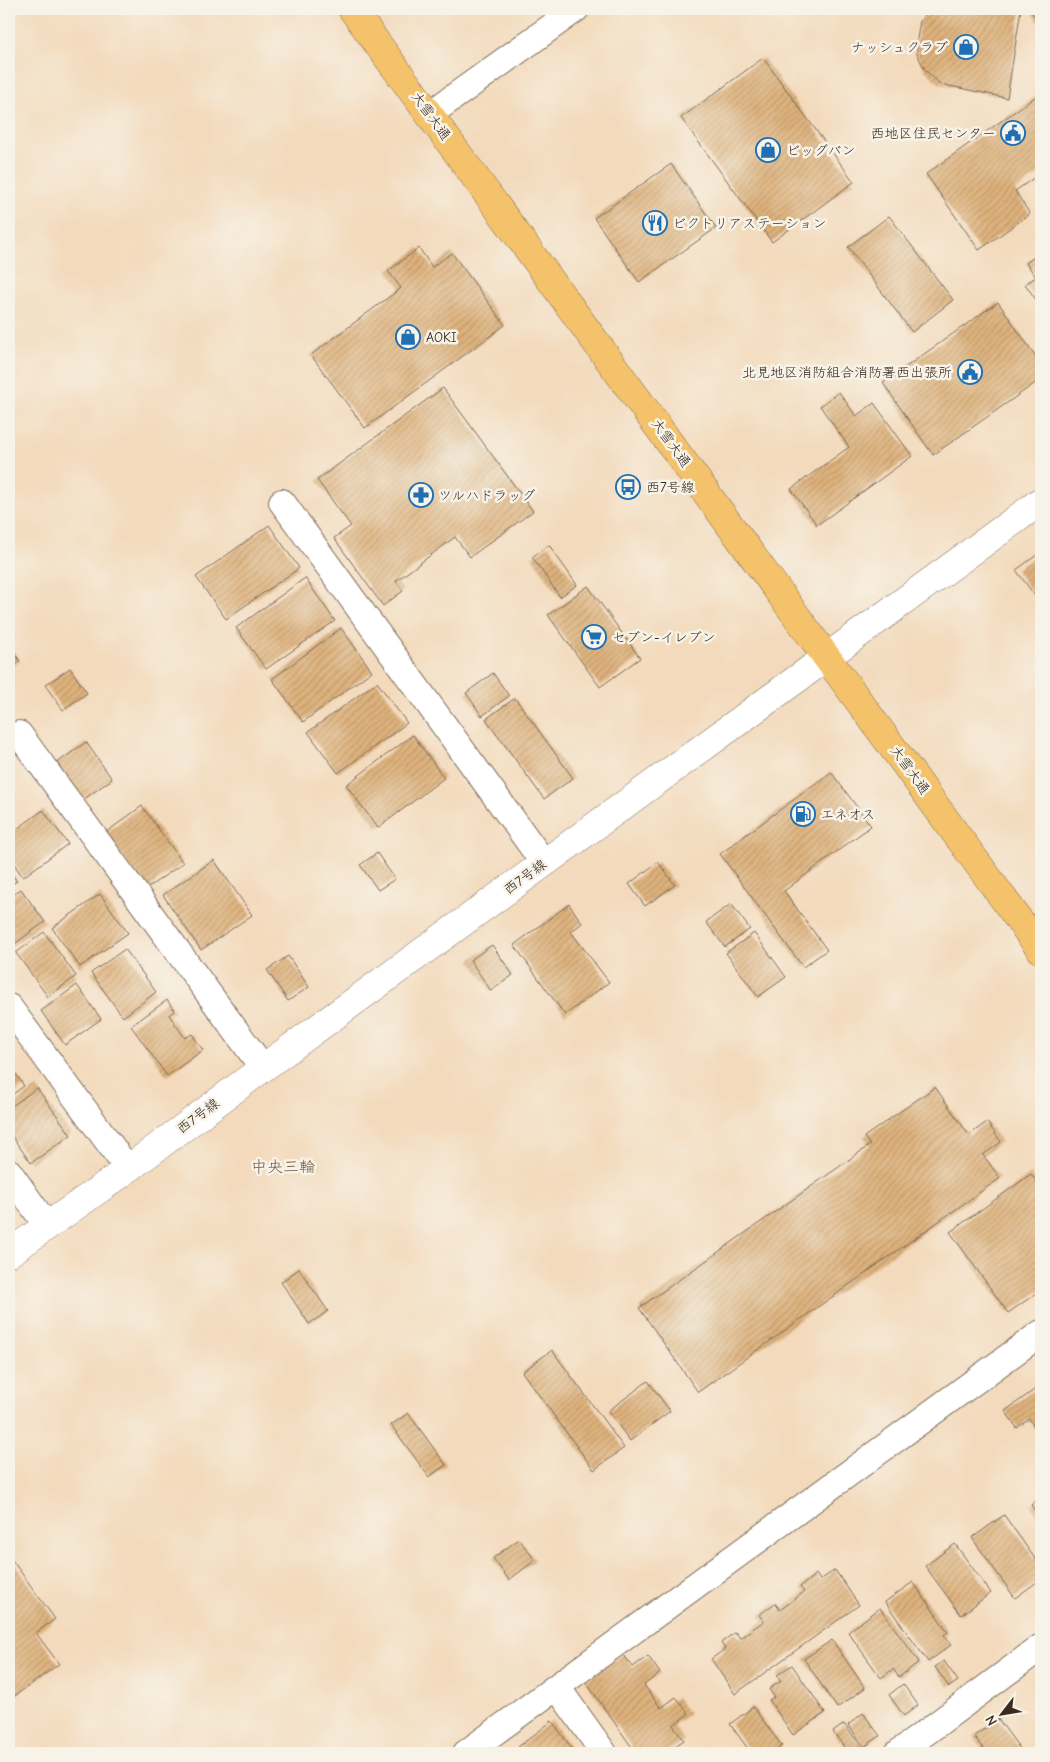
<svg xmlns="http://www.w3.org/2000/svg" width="1050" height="1762" font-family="'Comic Neue','Klee One',sans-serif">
<defs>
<pattern id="building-hatch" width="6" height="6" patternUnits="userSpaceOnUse" patternTransform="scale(1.25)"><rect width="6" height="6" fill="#dfb37d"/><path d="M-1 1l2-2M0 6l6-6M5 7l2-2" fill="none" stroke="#b69266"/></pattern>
</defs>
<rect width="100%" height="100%" fill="#f7f3e8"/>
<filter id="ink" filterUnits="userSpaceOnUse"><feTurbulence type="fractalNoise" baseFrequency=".02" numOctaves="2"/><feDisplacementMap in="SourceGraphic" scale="10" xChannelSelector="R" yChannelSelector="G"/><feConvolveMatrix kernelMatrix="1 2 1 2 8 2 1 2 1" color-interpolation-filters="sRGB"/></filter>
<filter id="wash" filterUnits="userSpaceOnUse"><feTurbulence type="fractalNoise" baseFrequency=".0096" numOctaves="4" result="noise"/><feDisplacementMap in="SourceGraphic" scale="20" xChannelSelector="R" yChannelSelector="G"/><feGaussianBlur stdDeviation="1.12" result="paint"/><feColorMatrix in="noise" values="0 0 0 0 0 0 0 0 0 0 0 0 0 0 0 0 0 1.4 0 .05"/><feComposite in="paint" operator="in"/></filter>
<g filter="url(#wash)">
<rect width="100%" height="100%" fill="#f3dabc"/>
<g id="blocks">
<g fill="url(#building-hatch)">
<path d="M930,9H1021L1007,98L940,84L925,70L917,54V39L920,21Z"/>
<path d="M1038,9H1041V25L1032,13Z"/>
<path d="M763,58L854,182L772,242L681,118Z"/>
<path d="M1041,93V173L1015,191L1030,214L979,250L926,174Z"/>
<path d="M671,164L716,228L639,282L594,218Z"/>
<path d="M889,216L953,300L912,332L848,247Z"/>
<path d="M419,248L432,267L452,253L505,325L365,428L311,355L401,288L388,271Z"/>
<path d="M1041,252V307L1025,284L1036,277L1026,263Z"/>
<path d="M998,302L1041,364V379L933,455L883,383Z"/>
<path d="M443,388L533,511L470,557L455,537L396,581L403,591L383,606L334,538L351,526L317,480Z"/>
<path d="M839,392L856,416L874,403L912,456L817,525L791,489L849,447L820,406Z"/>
<path d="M269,525L299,568L226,619L196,577Z"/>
<path d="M549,545L577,585L560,597L532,557Z"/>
<path d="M1041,552V604L1016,570Z"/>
<path d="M305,578L335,621L266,669L236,628Z"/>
<path d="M588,586L640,658L600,687L548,615Z"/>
<path d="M341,628L372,671L303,722L272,679Z"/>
<path d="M12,649L20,661L9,669V651Z"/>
<path d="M70,668L87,693L63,710L45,685Z"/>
<path d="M493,673L509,696L482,716L466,693Z"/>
<path d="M377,682L407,723L338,773L308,732Z"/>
<path d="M515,698L573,778L544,799L486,719Z"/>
<path d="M413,735L444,778L378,828L346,785Z"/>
<path d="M86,742L112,779L83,800L57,763Z"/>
<path d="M831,772L871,826L784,891L827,950L803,967L720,854Z"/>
<path d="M142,806L183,863L146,889L105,833Z"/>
<path d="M43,810L68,844L23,877L9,857V835Z"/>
<path d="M377,853L395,879L378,890L360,865Z"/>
<path d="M214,860L252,915L201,950L163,895Z"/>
<path d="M658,862L675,885L645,906L629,884Z"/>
<path d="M9,870L17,881L9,886Z"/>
<path d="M21,889L45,922L9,948V897Z"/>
<path d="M100,894L128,933L80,967L52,928Z"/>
<path d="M569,904L582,923L571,932L609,982L565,1015L514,945Z"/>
<path d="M731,904L750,929L725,947L706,922Z"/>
<path d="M44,932L76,976L48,997L16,953Z"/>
<path d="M754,933L786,977L758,997L726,953Z"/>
<path d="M492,945L513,975L491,991L470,960Z"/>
<path d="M125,949L156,992L123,1017L91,973Z"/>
<path d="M288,956L309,987L288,1001L267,970Z"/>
<path d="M77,985L101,1019L65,1045L41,1011Z"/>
<path d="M167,1000L175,1011L169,1015L185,1038L192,1034L203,1050L167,1076L131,1026Z"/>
<path d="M9,1064L24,1086L9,1097Z"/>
<path d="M935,1087L969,1135L987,1122L1001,1142L983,1155L1000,1178L698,1392L639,1308L870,1145L864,1137Z"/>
<path d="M37,1088L71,1135L31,1163L9,1132V1108Z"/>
<path d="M1031,1174L1041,1188V1290L1008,1313L950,1232Z"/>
<path d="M299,1269L328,1311L309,1324L281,1282Z"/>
<path d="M552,1350L624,1448L594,1470L522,1372Z"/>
<path d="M648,1381L670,1411L630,1441L608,1411Z"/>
<path d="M1041,1385V1436L1029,1419L1017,1428L1005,1411Z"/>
<path d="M408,1413L446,1465L429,1477L391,1425Z"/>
<path d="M1041,1497V1520L1031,1505Z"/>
<path d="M1004,1515L1041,1567V1579L1015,1598L972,1538Z"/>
<path d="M519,1539L535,1560L509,1580L493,1558Z"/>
<path d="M955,1544L991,1593L961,1615L925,1566Z"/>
<path d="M9,1556L55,1619L36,1633L59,1664L9,1700Z"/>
<path d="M835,1570L859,1605L735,1694L711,1659L725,1649L721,1643L735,1632L740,1638L764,1621L759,1615L775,1603L780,1610L804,1592L800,1587L816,1574L820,1580Z"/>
<path d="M913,1582L948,1632L944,1635L951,1645L928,1662L885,1602Z"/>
<path d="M880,1608L919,1662L899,1677L893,1669L881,1678L848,1632Z"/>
<path d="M832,1640L865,1688L837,1708L804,1659Z"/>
<path d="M623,1654L633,1667L648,1656L660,1673L644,1685L661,1708L676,1697L689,1714L673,1725L684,1740L665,1753H636L585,1681Z"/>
<path d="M944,1661L958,1681L949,1687L935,1667Z"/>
<path d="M792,1665L825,1713L793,1735L769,1700L774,1697L769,1689L781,1681L777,1675Z"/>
<path d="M903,1684L918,1705L904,1716L889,1695Z"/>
<path d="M753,1707L782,1746L772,1753H751L730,1724Z"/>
<path d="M863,1713L880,1736L864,1747L848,1725Z"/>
<path d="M998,1719L1021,1750L1017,1753H986L974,1736Z"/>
<path d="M552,1721L575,1753H523L518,1747Z"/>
<path d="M844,1724L862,1748L855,1753H849L833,1732Z"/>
</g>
</g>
</g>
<g filter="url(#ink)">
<use href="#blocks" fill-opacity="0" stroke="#7b6855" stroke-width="1"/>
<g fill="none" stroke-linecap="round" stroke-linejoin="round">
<defs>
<g id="minor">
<path d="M430,114L576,9"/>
<path d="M282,502L544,863"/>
<path d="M19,734L263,1068"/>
<path d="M9,1007L128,1169"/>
<path d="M9,1172L47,1226"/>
<path d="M557,1687L604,1753"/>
<path d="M466,1753L1041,1333"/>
<path d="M898,1753L1041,1647"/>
</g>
<path id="tertiary" d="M9,1253L128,1169L263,1068L1041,501"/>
<path id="trunk" d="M352,9L1041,950"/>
</defs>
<use href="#minor" stroke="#7b6855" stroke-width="28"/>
<use href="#tertiary" stroke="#7b6855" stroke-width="29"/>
<use href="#trunk" stroke="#7b6855" stroke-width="29"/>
<use href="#minor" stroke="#fff" stroke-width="26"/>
<use href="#tertiary" stroke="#fff" stroke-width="28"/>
<use href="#trunk" stroke="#f4c26a" stroke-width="28"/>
</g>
</g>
<defs>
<symbol id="shop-ring" viewBox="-11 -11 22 22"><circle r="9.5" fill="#f7f3e8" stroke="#1f6fb2" stroke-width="1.5"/><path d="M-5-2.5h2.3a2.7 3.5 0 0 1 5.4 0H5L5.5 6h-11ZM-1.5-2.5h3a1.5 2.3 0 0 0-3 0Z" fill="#1f6fb2"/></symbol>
<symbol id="civic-ring" viewBox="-11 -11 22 22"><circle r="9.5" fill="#f7f3e8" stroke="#1f6fb2" stroke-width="1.5"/><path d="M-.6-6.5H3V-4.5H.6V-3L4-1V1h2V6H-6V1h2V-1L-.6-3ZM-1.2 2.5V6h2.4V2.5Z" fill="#1f6fb2"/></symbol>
<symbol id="restaurant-ring" viewBox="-11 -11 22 22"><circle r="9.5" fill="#f7f3e8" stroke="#1f6fb2" stroke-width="1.5"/><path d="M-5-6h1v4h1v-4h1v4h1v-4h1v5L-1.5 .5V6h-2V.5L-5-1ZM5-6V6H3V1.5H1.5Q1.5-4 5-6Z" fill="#1f6fb2"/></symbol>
<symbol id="bus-ring" viewBox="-11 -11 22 22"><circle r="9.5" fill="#f7f3e8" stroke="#1f6fb2" stroke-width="1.5"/><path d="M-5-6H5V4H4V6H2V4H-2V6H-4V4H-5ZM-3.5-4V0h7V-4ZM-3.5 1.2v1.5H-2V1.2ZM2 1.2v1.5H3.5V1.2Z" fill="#1f6fb2"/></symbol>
<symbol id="pharmacy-ring" viewBox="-11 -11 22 22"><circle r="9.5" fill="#f7f3e8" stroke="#1f6fb2" stroke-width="1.5"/><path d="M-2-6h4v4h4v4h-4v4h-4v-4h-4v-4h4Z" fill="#1f6fb2"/></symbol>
<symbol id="supermarket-ring" viewBox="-11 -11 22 22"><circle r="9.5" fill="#f7f3e8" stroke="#1f6fb2" stroke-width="1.5"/><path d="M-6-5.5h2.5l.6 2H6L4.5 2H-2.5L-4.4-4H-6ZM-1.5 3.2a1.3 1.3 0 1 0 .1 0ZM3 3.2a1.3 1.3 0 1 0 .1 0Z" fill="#1f6fb2"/></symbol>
<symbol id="fuel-ring" viewBox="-11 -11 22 22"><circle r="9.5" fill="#f7f3e8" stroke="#1f6fb2" stroke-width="1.5"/><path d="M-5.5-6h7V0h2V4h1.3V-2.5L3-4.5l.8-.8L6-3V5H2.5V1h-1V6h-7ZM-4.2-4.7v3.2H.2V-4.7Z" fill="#1f6fb2"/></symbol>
</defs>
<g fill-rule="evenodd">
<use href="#shop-ring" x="952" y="33" width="28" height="28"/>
<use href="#civic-ring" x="999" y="119" width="28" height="28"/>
<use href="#shop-ring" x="754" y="136" width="28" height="28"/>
<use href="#restaurant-ring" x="641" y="209" width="28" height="28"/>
<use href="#shop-ring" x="394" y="323" width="28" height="28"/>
<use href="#civic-ring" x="956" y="358" width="28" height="28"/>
<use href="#bus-ring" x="614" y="473" width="28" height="28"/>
<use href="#pharmacy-ring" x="407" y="481" width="28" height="28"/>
<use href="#supermarket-ring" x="580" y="623" width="28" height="28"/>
<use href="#fuel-ring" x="789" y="800" width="28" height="28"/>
</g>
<g text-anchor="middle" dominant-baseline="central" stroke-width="5" stroke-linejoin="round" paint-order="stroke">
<g font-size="14" fill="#3b2a1e" stroke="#f7f3e8" text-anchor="start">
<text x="948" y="47" text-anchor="end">ナッシュクラブ</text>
<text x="996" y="133" text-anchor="end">西地区住民センター</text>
<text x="786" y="150">ビッグバン</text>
<text x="672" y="223">ビクトリアステーション</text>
<text x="426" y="337">AOKI</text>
<text x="952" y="372" text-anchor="end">北見地区消防組合消防署西出張所</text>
<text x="646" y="487">西7号線</text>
<text x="438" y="495">ツルハドラッグ</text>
<text x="612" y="637">セブン-イレブン</text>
<text x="820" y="814">エネオス</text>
</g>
<g font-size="14" fill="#3b2a1e" stroke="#f7f3e8">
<text transform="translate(431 116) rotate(54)">大雪大通</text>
<text transform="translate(671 443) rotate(54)">大雪大通</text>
<text transform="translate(910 770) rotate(54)">大雪大通</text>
<text transform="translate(525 877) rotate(-36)">西7号線</text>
<text transform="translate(198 1116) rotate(-37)">西7号線</text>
</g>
<g font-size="16" fill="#745a3f" stroke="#f7f3e8">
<text x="283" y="1167">中央三輪</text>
</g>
</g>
<rect width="1050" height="1762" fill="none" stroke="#f7f3e8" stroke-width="30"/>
<g transform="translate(1002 1714) rotate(239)" stroke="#f7f3e8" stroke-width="4" paint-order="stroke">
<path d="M0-4L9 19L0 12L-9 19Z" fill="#3b2a1e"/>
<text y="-8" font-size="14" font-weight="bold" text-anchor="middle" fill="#3b2a1e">N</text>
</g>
</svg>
